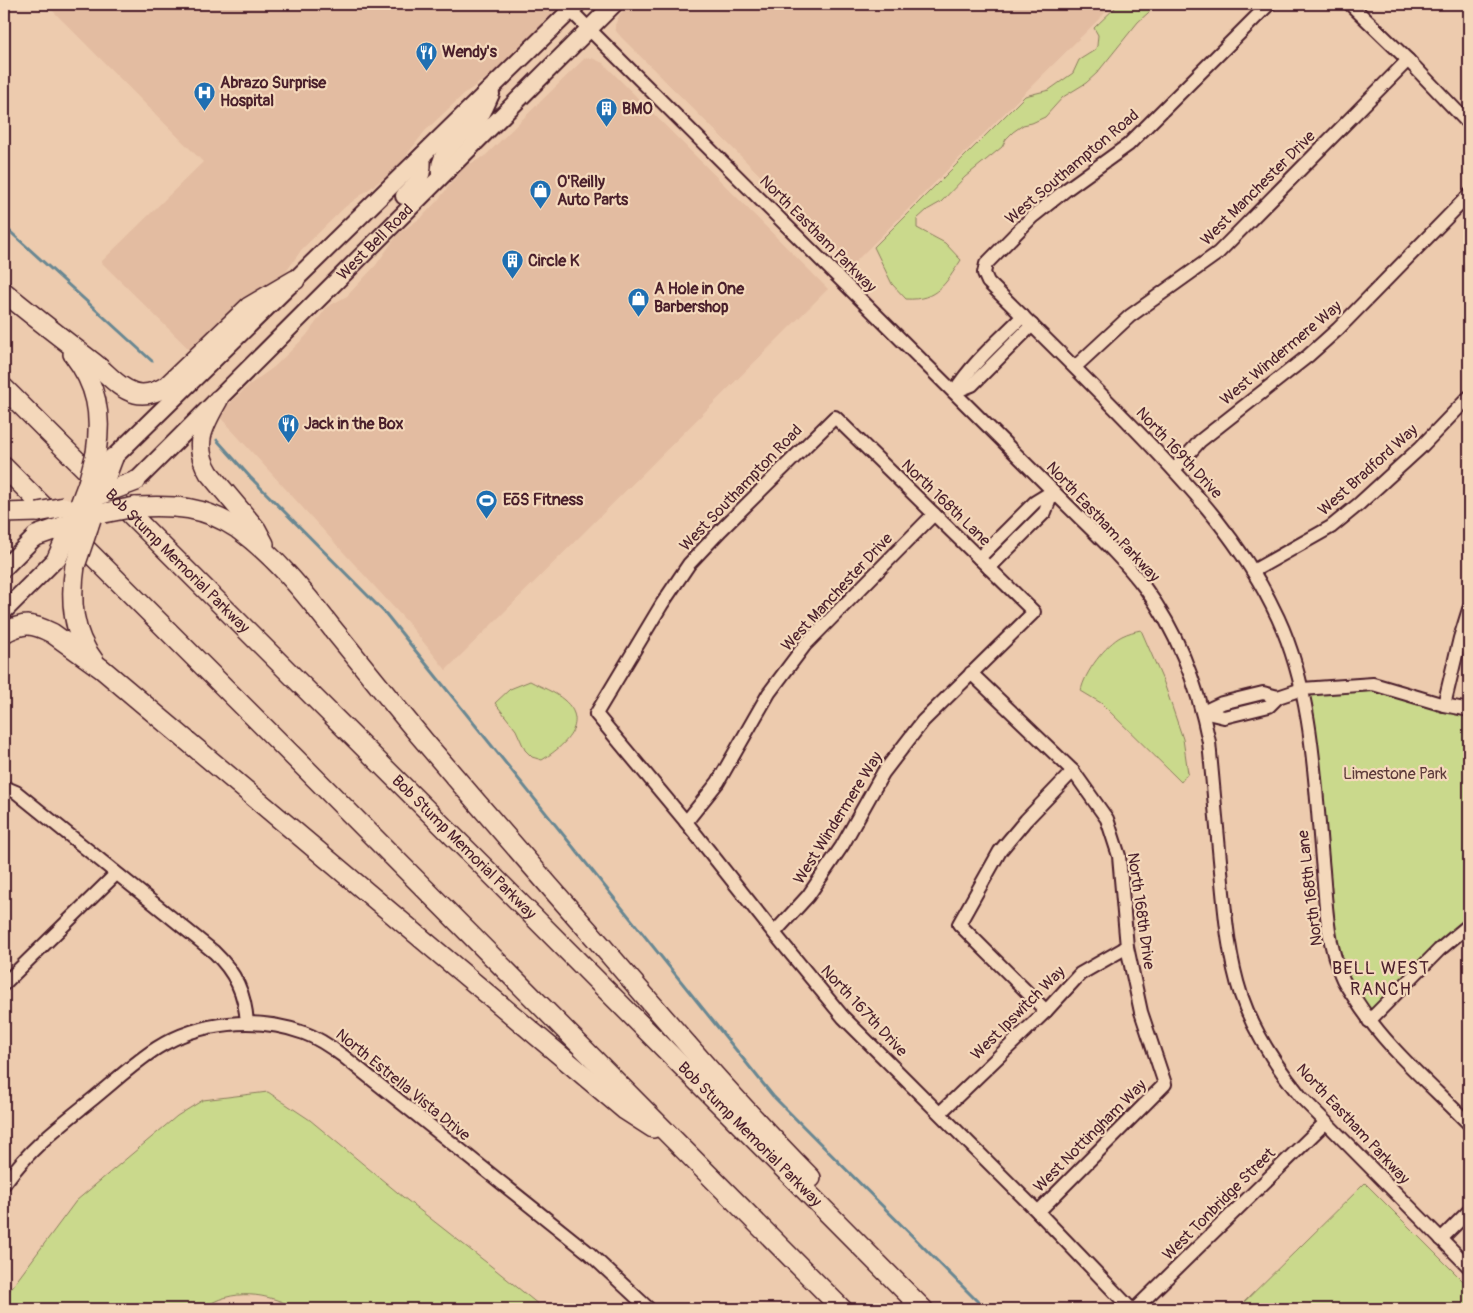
<svg xmlns="http://www.w3.org/2000/svg" width="1473" height="1313" font-family="Pangolin,sans-serif">
<rect width="100%" height="100%" fill="#edcbae"/>
<filter id="ink" filterUnits="userSpaceOnUse"><feTurbulence type="fractalNoise" baseFrequency=".02" numOctaves="2"/><feDisplacementMap in="SourceGraphic" scale="10" xChannelSelector="R" yChannelSelector="G"/><feConvolveMatrix kernelMatrix="1 2 1 2 8 2 1 2 1" color-interpolation-filters="sRGB"/></filter>
<g filter="url(#ink)">
<g fill="#e3bca1">
<path d="M54,4H560L541,28L499,69L465,93L425,131L396,169L345,207L302,249L281,279L194,354L101,262L203,162L50,8Z"/>
<path d="M630,4H1114L851,266L621,37L616,31L615,25L620,14Z"/>
<path d="M585,58H592L603,63L828,289L446,670L408,623L218,415L249,385L274,367L306,336L327,307L347,296L376,265L398,234L422,217L438,200L464,167L485,156Z"/>
</g>
<g fill="#cad98c" stroke="#8a7c5c">
<path d="M1119,4H1158L1138,22L1097,73L1086,83L1063,97L1045,117L1032,123L1023,125L1013,132L1006,139L1002,147L965,177L941,202L927,210L917,219V228L945,243L961,260C946,283 937,301 906,299L892,284L874,247L1025,96L1049,90L1073,73L1079,60L1095,50L1097,46L1098,35L1094,28Z"/>
<path d="M1141,630L1164,683L1183,739L1188,773L1181,782L1101,703L1081,691C1084,673 1106,644 1122,636C1128,633 1135,631 1141,630Z"/>
<path d="M530,681C541,687 555,692 564,700C591,723 563,747 542,760L532,757L525,750L516,730L495,703L510,689Z"/>
<path d="M1373,691L1469,713V916L1435,945L1370,1010L1347,974L1336,935L1322,784L1314,715L1310,695Z"/>
<path d="M268,1092L310,1120L403,1197L491,1266L544,1309H298C267,1293 232,1287 202,1309H4V1298L76,1201L177,1116L203,1100Z"/>
<path d="M1365,1183L1469,1287V1309H1450L1448,1308L1446,1309H1237Z"/>
</g>
<g fill="none" stroke-linecap="round" stroke-linejoin="round">
<g stroke="#688792" stroke-width="3">
<path d="M4,226L152,361"/>
<path d="M217,440L250,477L386,614L773,1096L985,1309"/>
</g>
<defs>
<g id="minor">
<path d="M1269,4L1128,145L1067,189L1032,217L986,264L984,273L988,282C1038,331 1087,379 1135,429C1191,487 1244,544 1278,618C1314,696 1315,786 1323,871C1326,906 1327,942 1341,975C1344,983 1349,990 1354,997C1384,1046 1429,1083 1469,1124"/>
<path d="M1350,4L1408,60L1469,124"/>
<path d="M570,10L1053,491C1084,523 1119,553 1145,588C1179,634 1198,687 1209,742C1213,785 1217,828 1221,871C1225,913 1228,955 1241,995C1254,1033 1276,1066 1301,1097L1469,1267"/>
<path d="M1075,367L1130,316L1218,253L1408,60"/>
<path d="M954,392L972,385L1032,325"/>
<path d="M954,392C972,363 999,340 1023,316"/>
<path d="M1174,470L1200,441L1308,356L1338,329L1469,195"/>
<path d="M979,558L1035,502L1053,491"/>
<path d="M989,568L1045,512L1053,491"/>
<path d="M1253,571L1331,527L1359,504L1420,448L1469,397"/>
<path d="M971,673L1073,771L1107,819L1119,856L1127,947L1141,1012L1165,1084L1038,1212"/>
<path d="M1444,705L1460,638L1469,609"/>
<path d="M1203,712L1224,717L1269,706L1278,697L1302,689L1373,684L1444,705L1469,710"/>
<path d="M1203,712L1222,703L1263,693L1278,697"/>
<path d="M4,792L9,789L16,792L214,952C235,972 245,993 247,1023"/>
<path d="M686,822L718,782L769,693L805,645L934,514"/>
<path d="M774,933L808,896L842,846L883,773L923,721L1034,612L835,417L721,530L689,564L662,604L596,714L686,822L774,933L843,1017L1038,1212L1131,1309"/>
<path d="M4,984L116,874"/>
<path d="M1046,1011L959,924L1000,851L1026,820L1073,771"/>
<path d="M1369,1021L1439,950L1469,925"/>
<path d="M940,1113L1046,1011L1080,974L1127,947"/>
<path d="M4,1184C31,1147 59,1126 94,1098C115,1081 135,1062 157,1048C200,1021 256,1016 304,1033C318,1038 331,1047 343,1056L589,1253L649,1309"/>
<path d="M1441,1239L1469,1211"/>
<path d="M1135,1309L1325,1123"/>
</g>
<g id="major">
<path d="M440,176C436,150 463,136 478,119C484,112 487,102 491,94"/>
<path d="M404,196C418,182 425,177 422,156"/>
<path d="M113,458L577,4"/>
<path id="s1" d="M136,481L614,4"/>
<path d="M4,568L36,536"/>
<path d="M4,611L57,558"/>
</g>
<g id="highway">
<path d="M4,292C34,317 64,340 94,363C108,374 118,388 135,393C147,396 157,392 167,386L249,307L295,280"/>
<path d="M73,354C97,385 102,414 96,453"/>
<path id="s2" d="M4,388L512,895L923,1309"/>
<path d="M218,400C203,426 192,445 209,473L256,529L264,544"/>
<path d="M4,467L309,772L842,1309"/>
<path d="M135,507C175,505 204,506 238,529C275,556 304,592 332,628C363,666 393,704 425,742C483,810 542,878 601,945C669,1024 737,1103 811,1178"/>
<path d="M4,513L38,512"/>
<path d="M73,523L88,483"/>
<path d="M88,528L99,495"/>
<path d="M75,566C70,600 72,633 94,661"/>
<path d="M4,633C24,622 32,623 52,633L102,669L625,1110L653,1128"/>
</g>
</defs>
<use href="#minor" stroke="#4a1f2b" stroke-width="16"/>
<use href="#major" stroke="#4a1f2b" stroke-width="20"/>
<use href="#highway" stroke="#4a1f2b" stroke-width="22"/>
<use href="#minor" stroke="#f4d8bb" stroke-width="12"/>
<use href="#major" stroke="#f4d8bb" stroke-width="16"/>
<use href="#highway" stroke="#f4d8bb" stroke-width="19"/>
<defs>
<g id="highway-bridge">
<path d="M88,483L96,453"/>
<path d="M99,495L136,481"/>
<path d="M99,495L113,458"/>
<path d="M38,512L64,507"/>
<path d="M104,513L135,507"/>
<path d="M36,536L73,523"/>
<path d="M57,558L73,523"/>
<path d="M75,566L88,528"/>
</g>
</defs>
<use href="#highway-bridge" stroke="#4a1f2b" stroke-width="22" stroke-linecap="butt"/>
<use href="#highway-bridge" stroke="#f4d8bb" stroke-width="19"/>
</g>
</g>
<defs>
<symbol id="restaurant-pin" viewBox="-11 -11 22 30"><path d="M0 17L-7.5 6A9.5 9.5 0 1 1 7.5 6Z" fill="#1f6fb2" stroke="#f4d8bb"/><path d="M-5-6h1v4h1v-4h1v4h1v-4h1v5L-1.5 .5V6h-2V.5L-5-1ZM5-6V6H3V1.5H1.5Q1.5-4 5-6Z" fill="#fff"/></symbol>
<symbol id="hospital-pin" viewBox="-11 -11 22 30"><path d="M0 17L-7.5 6A9.5 9.5 0 1 1 7.5 6Z" fill="#1f6fb2" stroke="#f4d8bb"/><path d="M-5-5h3v3.5h4V-5h3V5h-3V1.5h-4V5h-3Z" fill="#fff"/></symbol>
<symbol id="building-pin" viewBox="-11 -11 22 30"><path d="M0 17L-7.5 6A9.5 9.5 0 1 1 7.5 6Z" fill="#1f6fb2" stroke="#f4d8bb"/><path d="M-4-6H4V6H1V3H-1V6H-4ZM-2.5-4.3h1.7v1.8h-1.7ZM.8-4.3h1.7v1.8H.8ZM-2.5-1h1.7V.8h-1.7ZM.8-1h1.7V.8H.8Z" fill="#fff"/></symbol>
<symbol id="shop-pin" viewBox="-11 -11 22 30"><path d="M0 17L-7.5 6A9.5 9.5 0 1 1 7.5 6Z" fill="#1f6fb2" stroke="#f4d8bb"/><path d="M-5-2.5h2.3a2.7 3.5 0 0 1 5.4 0H5L5.5 6h-11ZM-1.5-2.5h3a1.5 2.3 0 0 0-3 0Z" fill="#fff"/></symbol>
<symbol id="stadium-pin" viewBox="-11 -11 22 30"><path d="M0 17L-7.5 6A9.5 9.5 0 1 1 7.5 6Z" fill="#1f6fb2" stroke="#f4d8bb"/><path d="M0-5a6.5 5 0 1 0 0 10a6.5 5 0 1 0 0-10ZM-3.5-1.8h7v3.6h-7Z" fill="#fff"/></symbol>
</defs>
<g fill-rule="evenodd">
<use href="#restaurant-pin" x="414" y="40" width="25" height="34"/>
<use href="#hospital-pin" x="192" y="80" width="25" height="34"/>
<use href="#building-pin" x="594" y="96" width="25" height="34"/>
<use href="#shop-pin" x="528" y="178" width="25" height="34"/>
<use href="#building-pin" x="500" y="248" width="25" height="34"/>
<use href="#shop-pin" x="626" y="286" width="25" height="34"/>
<use href="#restaurant-pin" x="276" y="412" width="25" height="34"/>
<use href="#stadium-pin" x="474" y="488" width="25" height="34"/>
</g>
<g text-anchor="middle" dominant-baseline="central" stroke-width="4.5" stroke-linejoin="round" paint-order="stroke">
<g font-size="16" font-weight="bold" fill="#4a1f2b" stroke="#f4d8bb" text-anchor="start">
<text x="442" y="52">Wendy's</text>
<text x="220" y="83">Abrazo Surprise<tspan x="220" dy="18">Hospital</tspan></text>
<text x="622" y="109">BMO</text>
<text x="557" y="182">O'Reilly<tspan x="557" dy="18">Auto Parts</tspan></text>
<text x="528" y="261">Circle K</text>
<text x="654" y="289">A Hole in One<tspan x="654" dy="18">Barbershop</tspan></text>
<text x="304" y="424">Jack in the Box</text>
<text x="503" y="500">EōS Fitness</text>
</g>
<g font-size="16" fill="#4a1f2b" stroke="#f4d8bb">
<text transform="translate(1072 167) rotate(-40)">West Southampton Road</text>
<text transform="translate(1258 188) rotate(-45)">West Manchester Drive</text>
<text transform="translate(818 234) rotate(45)">North Eastham Parkway</text>
<text stroke="none"><textPath href="#s1" startOffset="338">West Bell Road</textPath></text>
<text transform="translate(1281 353) rotate(-40)">West Windermere Way</text>
<text transform="translate(1179 453) rotate(47)">North 169th Drive</text>
<text transform="translate(1368 470) rotate(-42)">West Bradford Way</text>
<text transform="translate(741 488) rotate(-46)">West Southampton Road</text>
<text transform="translate(946 503) rotate(44)">North 168th Lane</text>
<text transform="translate(1103 522) rotate(47)">North Eastham Parkway</text>
<text stroke="none"><textPath href="#s2" startOffset="245">Bob Stump Memorial Parkway</textPath></text>
<text transform="translate(837 592) rotate(-47)">West Manchester Drive</text>
<text transform="translate(838 818) rotate(-58)">West Windermere Way</text>
<text stroke="none"><textPath href="#s2" startOffset="650">Bob Stump Memorial Parkway</textPath></text>
<text transform="translate(1310 888) rotate(-97)">North 168th Lane</text>
<text transform="translate(1141 911) rotate(82)">North 168th Drive</text>
<text transform="translate(864 1011) rotate(47)">North 167th Drive</text>
<text transform="translate(1018 1013) rotate(-45)">West Ipswitch Way</text>
<text transform="translate(403 1085) rotate(39)">North Estrella Vista Drive</text>
<text transform="translate(1353 1124) rotate(47)">North Eastham Parkway</text>
<text stroke="none"><textPath href="#s2" startOffset="1055">Bob Stump Memorial Parkway</textPath></text>
<text transform="translate(1090 1136) rotate(-45)">West Nottingham Way</text>
<text transform="translate(1219 1204) rotate(-45)">West Tonbridge Street</text>
</g>
<g font-size="16" fill="#5d3b3a" stroke="#f4d8bb">
<text x="1395" y="774">Limestone Park</text>
</g>
<g font-size="18" letter-spacing="1" fill="#4a1f2b" stroke="#f4d8bb">
<text x="1381" y="968">BELL WEST<tspan x="1381" dy="21">RANCH</tspan></text>
</g>
</g>
<rect width="1473" height="1313" fill="none" stroke="#f4d8bb" stroke-width="20"/>
<rect x="10" y="10" width="1453" height="1293" fill="none" stroke="#4a1f2b" stroke-width="2" filter="url(#ink)"/>
</svg>
